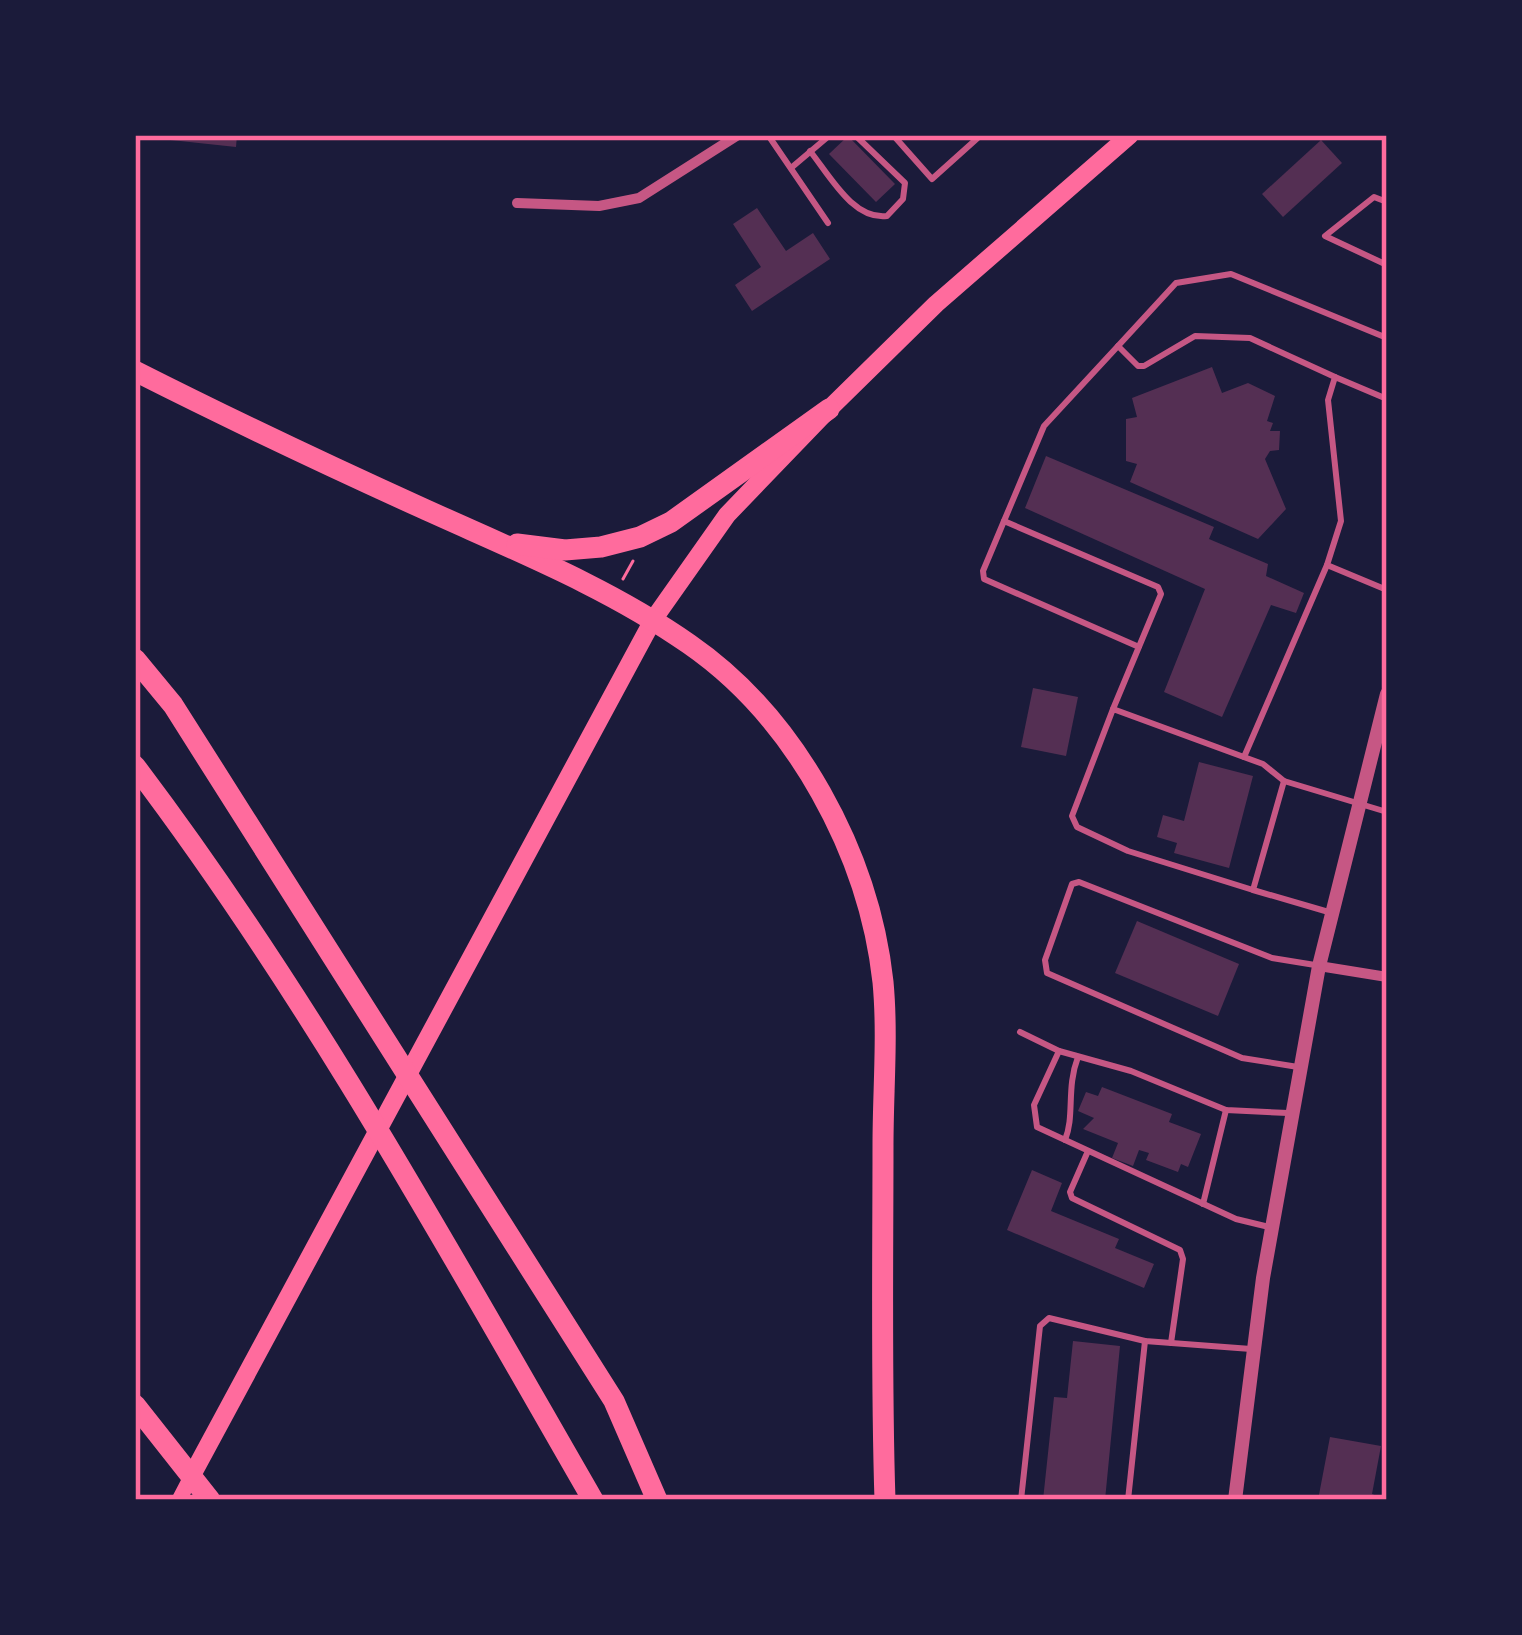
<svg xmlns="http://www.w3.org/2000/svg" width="1522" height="1635" font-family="Karla,sans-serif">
<rect width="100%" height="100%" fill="#1b1b3a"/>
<g fill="#542f53">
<path d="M152,135H237L236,147L152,138Z"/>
<path d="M848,136L895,184L876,202L829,154Z"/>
<path d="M1321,140L1342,163L1283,217L1262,194Z"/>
<path d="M757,208L786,251L813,233L830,259L752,311L735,285L761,267L733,224Z"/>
<path d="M1212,367L1222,393L1248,383L1275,396L1267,421L1273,423L1270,431H1280L1279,450L1270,451L1265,459L1286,509L1258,539L1130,482L1137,464L1126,461V419L1137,417L1132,398Z"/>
<path d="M1046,456L1214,527L1209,539L1268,564L1266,576L1304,593L1296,613L1271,605L1222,717L1164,692L1205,589L1025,508Z"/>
<path d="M1033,688L1078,697L1066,756L1021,747Z"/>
<path d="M1199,762L1253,776L1229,868L1174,853L1177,843L1157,837L1163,815L1184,821Z"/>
<path d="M1137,921L1239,964L1218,1016L1115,973Z"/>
<path d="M1102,1087L1172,1114L1169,1122L1201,1134L1188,1167L1181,1164L1178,1172L1146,1160L1149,1153L1139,1150L1133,1166L1112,1158L1118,1143L1083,1129L1094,1118L1078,1111L1086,1092L1098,1096Z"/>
<path d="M1032,1170L1062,1183L1051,1211L1119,1239L1115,1248L1154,1264L1144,1288L1007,1230Z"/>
<path d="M1073,1341L1120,1346L1105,1500H1043L1054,1397L1067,1398Z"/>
<path d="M1330,1437L1381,1446L1372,1494L1387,1500H1318Z"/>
</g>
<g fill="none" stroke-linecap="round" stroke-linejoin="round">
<path stroke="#ff6b9d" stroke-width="3" d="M623,579L633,561"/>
<g stroke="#c65784" stroke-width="6">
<path d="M768,135L828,223"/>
<path d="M893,135L932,179L981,135"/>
<path d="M810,151C830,176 853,220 887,216L903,199L905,183L855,135"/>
<path d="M791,168L830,135"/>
<path d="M1387,202L1374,197L1325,236L1387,265"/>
<path d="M1335,377L1250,338L1195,336L1144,366H1138L1118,346L1176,283L1231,274L1387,338"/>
<path d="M1387,399L1335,377L1328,400L1341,521L1327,565L1387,590"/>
<path d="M1004,521L1044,426L1118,346"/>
<path d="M1113,709L1161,594L1158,587L1004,521L983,571L984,579L1139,647"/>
<path d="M1244,757L1327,565"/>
<path d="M1253,890L1128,851L1077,827L1072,816L1113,709L1263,764L1284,781"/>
<path d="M1332,913L1253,890L1284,781L1387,812"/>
<path d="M1020,1032L1059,1051"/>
<path d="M1298,1067L1242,1058L1047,973L1045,960L1072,884L1079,882L1272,958L1315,965"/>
<path d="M1065,1140C1075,1116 1066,1088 1078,1057"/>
<path d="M1088,1151L1070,1192L1072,1198L1180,1250L1183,1259L1171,1343"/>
<path d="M1203,1204L1226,1110"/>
<path d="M1269,1227L1236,1219L1037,1127L1034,1105L1059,1051L1131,1071L1226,1110L1288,1113"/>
<path d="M1021,1500L1040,1326L1049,1318L1145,1341L1251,1349"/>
<path d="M1128,1500L1145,1341"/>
</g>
<g stroke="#c65784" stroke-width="10">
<path d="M517,203L599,206L639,198L738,135"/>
<path d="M1319,966L1387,977"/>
</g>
<path stroke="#c65784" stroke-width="14" d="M1235,1500L1263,1278L1319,966L1387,694"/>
<path stroke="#ff6b9d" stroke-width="15" d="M179,1500L191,1477"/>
<path stroke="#ff6b9d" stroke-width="18" d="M191,1477L653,620L727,515L829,409L936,304L1130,135"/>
<g stroke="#ff6b9d" stroke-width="21">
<path d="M135,371C230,419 325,464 422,508C512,549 608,587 689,644C796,718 869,854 883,982C888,1035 883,1091 883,1145C883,1263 881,1382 885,1500"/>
<path d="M517,544L565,550L601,547L640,537L671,522L829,409"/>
<path d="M135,659L173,705L614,1401L657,1500"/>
<path d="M135,766C309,996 449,1250 593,1500"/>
<path d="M135,1405L210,1500"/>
</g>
</g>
<rect width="1522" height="1635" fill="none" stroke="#1b1b3a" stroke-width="276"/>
<rect x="138" y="138" width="1246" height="1359" fill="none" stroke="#ff6b9d" stroke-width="4.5"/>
</svg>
